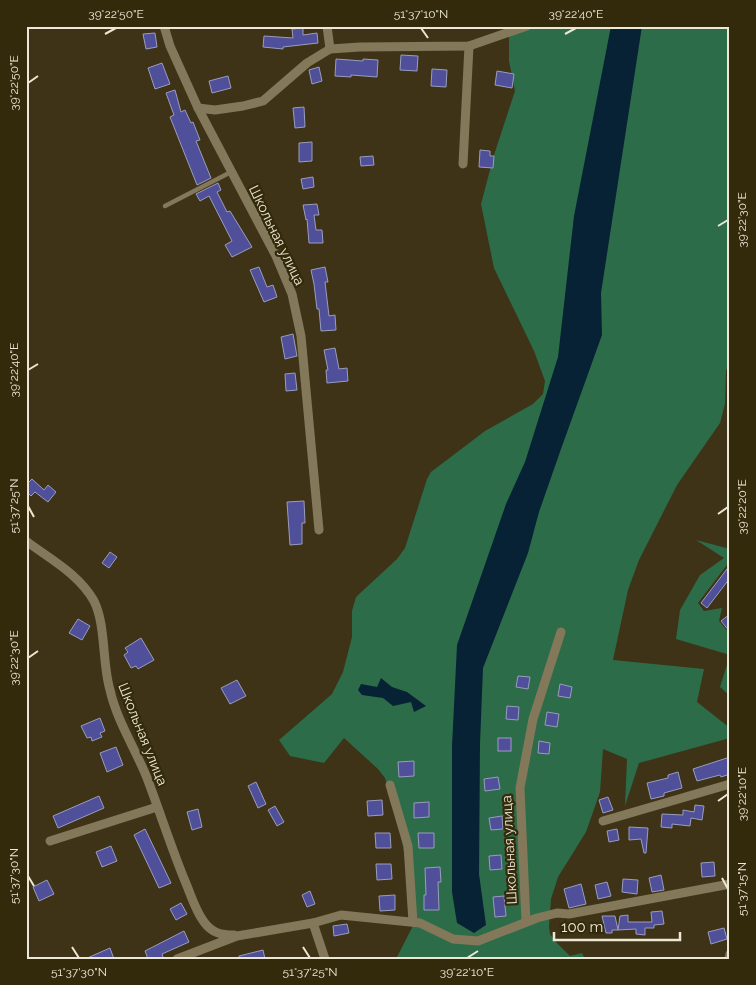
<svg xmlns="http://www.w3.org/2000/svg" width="756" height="985" font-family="Raleway,sans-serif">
<rect width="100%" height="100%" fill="#3e3316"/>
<g fill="#2c6c49">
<path d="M509,26H730V360L726,371L725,404L720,423L677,485L639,560L628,590L613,660L704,669L697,702L730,728V738L639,763L625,806L627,759L603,749L600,792L586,832L558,877L551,899L549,927L550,934L555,941L570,956L582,953L585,959H396L417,918L399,826L385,778L378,769L344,738L324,763L290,756L279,740L332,694L343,672L352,637V611L356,597L397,559L405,548L427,479L431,472L485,431L533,404L543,394L545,381L534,351L494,268L481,204L494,155L515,91L509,61Z"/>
<path d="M696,540L730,549V561L698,603L704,611L722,608L719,621L730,634V655L676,639L680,610L700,575L724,558Z"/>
<path d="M730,655V696L720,687Z"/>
</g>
<g fill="#072234">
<path d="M611,26H642L601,293L602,335L561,449L539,512L528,553L483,668L480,744L479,874L486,925L474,933L457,923L452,892V746L457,645L506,504L525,462L558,357L574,216Z"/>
<path d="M381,678L392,687L407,692L426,706L414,712L411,702L393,706L383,698L362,695L358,690L361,684L377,687Z"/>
</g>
<g fill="#504f9a" stroke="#9a9dbd">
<path d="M303,28V35L317,33L318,43L283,47V49L263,47L264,36L293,38L292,29Z"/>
<path d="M155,33L157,47L146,49L143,34Z"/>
<path d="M401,55L418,56L417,71L400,70Z"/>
<path d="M336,59L363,61V59L378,60L377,77L351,75V77L335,76Z"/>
<path d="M162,63L170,84L155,89L148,68Z"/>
<path d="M319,67L322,81L312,84L309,70Z"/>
<path d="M432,69L447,70L446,87L431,86Z"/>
<path d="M497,71L514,74L512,88L495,85Z"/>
<path d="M228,76L231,88L212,93L209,81Z"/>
<path d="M175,90L181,112L185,110L191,123L193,122L200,140L196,141L211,178L197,185L170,117L174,115L166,93Z"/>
<path d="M304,107L305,127L295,128L293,108Z"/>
<path d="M312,142V161L299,162V143Z"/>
<path d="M480,150L490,151V156H494L493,168L479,167Z"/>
<path d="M373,156L374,165L361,166L360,157Z"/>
<path d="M313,177L314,187L303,189L301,179Z"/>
<path d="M218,183L221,190L217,192L227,212L230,211L252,247L232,257L225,245L232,241L209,196L200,201L196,194Z"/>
<path d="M317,204L319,215H314L316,230H322L323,243H309L307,219L306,220L303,205Z"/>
<path d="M259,267L267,287L273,285L277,297L264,302L250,270Z"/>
<path d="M325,267L328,282H325L329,316L335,315L336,330L321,331L319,309H317L314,284L311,270Z"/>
<path d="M293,334L297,356L285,359L281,337Z"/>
<path d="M335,348L339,369L347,368L348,381L327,383L326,370H328L324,350Z"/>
<path d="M295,373L297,390L286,391L285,374Z"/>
<path d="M32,479L44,490L48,485L56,492L48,502L35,492L31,496L26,491V485Z"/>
<path d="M304,501L305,523H302V544L290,545L287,502Z"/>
<path d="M110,552L117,557L109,568L102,563Z"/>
<path d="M730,565V578L707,608L701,603Z"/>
<path d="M730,614V632L721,621Z"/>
<path d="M78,619L90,626L82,640L69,633Z"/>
<path d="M141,638L154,660L138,669L136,666L131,668L124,655L128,652L125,648Z"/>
<path d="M518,676L530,677L528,689L516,687Z"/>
<path d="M237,680L246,696L230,704L221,688Z"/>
<path d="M560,684L572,687L570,698L558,696Z"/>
<path d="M507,706L519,707L518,720L506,719Z"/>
<path d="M547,712L559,714L557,727L545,725Z"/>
<path d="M100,718L105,731L100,733L102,737L92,741L91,737L87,738L81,726Z"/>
<rect x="498" y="738" width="13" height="13"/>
<path d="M539,741L550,743L549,754L538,753Z"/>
<path d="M116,747L123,765L107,772L100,753Z"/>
<path d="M730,757V774L721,777L720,775L697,781L693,769Z"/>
<path d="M414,761V776L399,777L398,762Z"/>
<path d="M678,772L682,788L664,793V796L651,799L647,783L668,778V775Z"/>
<path d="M498,777L500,789L485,791L484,779Z"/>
<path d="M256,782L266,804L258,808L248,786Z"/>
<path d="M99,796L104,808L58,828L53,816Z"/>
<path d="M608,797L613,810L603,813L599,800Z"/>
<path d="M382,800L383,815L368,816L367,801Z"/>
<path d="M429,802V817L414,818V803Z"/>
<path d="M695,805L704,806L702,820L691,818L690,826L672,824V828L661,827L662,814L683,815V810L694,812Z"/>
<path d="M275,806L284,822L277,826L268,810Z"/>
<path d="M198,809L202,827L192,830L187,812Z"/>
<path d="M502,816L503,829L491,830L489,818Z"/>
<path d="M629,827L648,828L646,853H644L641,839L629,840Z"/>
<path d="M145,829L171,883L159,888L134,835Z"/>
<path d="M617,829L619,840L609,842L607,831Z"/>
<path d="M375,833H390L391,848H376Z"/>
<path d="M418,833H434V848H419Z"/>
<path d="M111,846L117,861L102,867L96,852Z"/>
<path d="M501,855L502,869L490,870L489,856Z"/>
<path d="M714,862L715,876L702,877L701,863Z"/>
<path d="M376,864H391L392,879L377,880Z"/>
<path d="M440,867L441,882H438L439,910H424V895H426L425,868Z"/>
<path d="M661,875L664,890L652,892L649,878Z"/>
<path d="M623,879L638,880L637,894L622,892Z"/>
<path d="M47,880L54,894L39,901L33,887Z"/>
<path d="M607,882L611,896L598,899L595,885Z"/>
<path d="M581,884L586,904L569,908L564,889Z"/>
<path d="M310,891L315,904L307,907L302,895Z"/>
<path d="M395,895V910L380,911L379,896Z"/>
<path d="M504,896L506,916L495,917L493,897Z"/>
<path d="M181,903L187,914L176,920L170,909Z"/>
<path d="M662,911L664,924L654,925V928H645V935L636,934V929L618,930L620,916L628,915V922H652L651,912Z"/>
<path d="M602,916H615L618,930H612V933H606Z"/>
<path d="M347,924L349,933L334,936L333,926Z"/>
<path d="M724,928L727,939L711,944L708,932Z"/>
<path d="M184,931L189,942L162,954L163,957L159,959H148L145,951Z"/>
<path d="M110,948L114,959H85Z"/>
<path d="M263,950L265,959H239V956Z"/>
</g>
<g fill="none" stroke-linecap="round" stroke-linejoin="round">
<path stroke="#837859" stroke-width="4.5" d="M165,206L231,172"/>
<g stroke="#837859" stroke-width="9">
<path d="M164,26L170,46L198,108L276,256L292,294L301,336L319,530"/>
<path d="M327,26L330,49L360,47L469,46L527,26"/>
<path d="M198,108L215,110L243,106L263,101L307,63L330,49"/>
<path d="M463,164L469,46"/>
<path d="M26,541C50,559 79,574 94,601C106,625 102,663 110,690C117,721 135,748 147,778C160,812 171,847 185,881C191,895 195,910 204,922C212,933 221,935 234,935"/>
<path d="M390,785L408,846L413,922"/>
<path d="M603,821L730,784"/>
<path d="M50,841L157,807"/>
<path d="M526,922L520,788L533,719L561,632"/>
<path d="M313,923L325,959"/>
<path d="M177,959L237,936L313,923L341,915L420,923L453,939L478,941L537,918L557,913L569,914L730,884"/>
<path d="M729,959L730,954"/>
</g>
</g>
<path fill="none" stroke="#ede7d6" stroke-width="2" d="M421,28L428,38M105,34L116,28M565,34L576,28M28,83L38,76M718,226L728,220M28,370L38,364M28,506L34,517M718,514L728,507M28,658L38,651M718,801L728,794M28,876L34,886M722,878L728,889M72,947L79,958M303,947L310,958M467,958L478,951"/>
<g text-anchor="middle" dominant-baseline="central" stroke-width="4.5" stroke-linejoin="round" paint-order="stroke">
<g font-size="14" fill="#ede7d6" stroke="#33290b">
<text transform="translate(277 235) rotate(64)">Школьная улица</text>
<text transform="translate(143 734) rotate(68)">Школьная улица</text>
<text transform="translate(509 850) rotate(-93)">Школьная улица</text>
</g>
</g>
<rect width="756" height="985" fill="none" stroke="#33290b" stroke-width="55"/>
<path d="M554 932v8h126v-8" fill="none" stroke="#ede7d6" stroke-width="2.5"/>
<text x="561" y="932" font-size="15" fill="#ede7d6" stroke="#33290b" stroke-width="4" paint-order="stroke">100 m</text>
<rect x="28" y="28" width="700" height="930" fill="none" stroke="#ede7d6" stroke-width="2"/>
<g font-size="12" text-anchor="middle" fill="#ede7d6">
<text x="116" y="18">39°22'50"E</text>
<text x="421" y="18">51°37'10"N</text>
<text x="576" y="18">39°22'40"E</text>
<text transform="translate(14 83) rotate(-90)" y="4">39°22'50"E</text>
<text transform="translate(742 220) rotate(-90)" y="4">39°22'30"E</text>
<text transform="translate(14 370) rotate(-90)" y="4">39°22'40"E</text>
<text transform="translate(14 506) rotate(-90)" y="4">51°37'25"N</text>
<text transform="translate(742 507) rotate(-90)" y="4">39°22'20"E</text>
<text transform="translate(14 658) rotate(-90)" y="4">39°22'30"E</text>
<text transform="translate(742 794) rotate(-90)" y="4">39°22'10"E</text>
<text transform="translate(14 876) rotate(-90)" y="4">51°37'30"N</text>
<text transform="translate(742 889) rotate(-90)" y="4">51°37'15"N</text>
<text x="79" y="976">51°37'30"N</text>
<text x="310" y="976">51°37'25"N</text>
<text x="467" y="976">39°22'10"E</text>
</g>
</svg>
